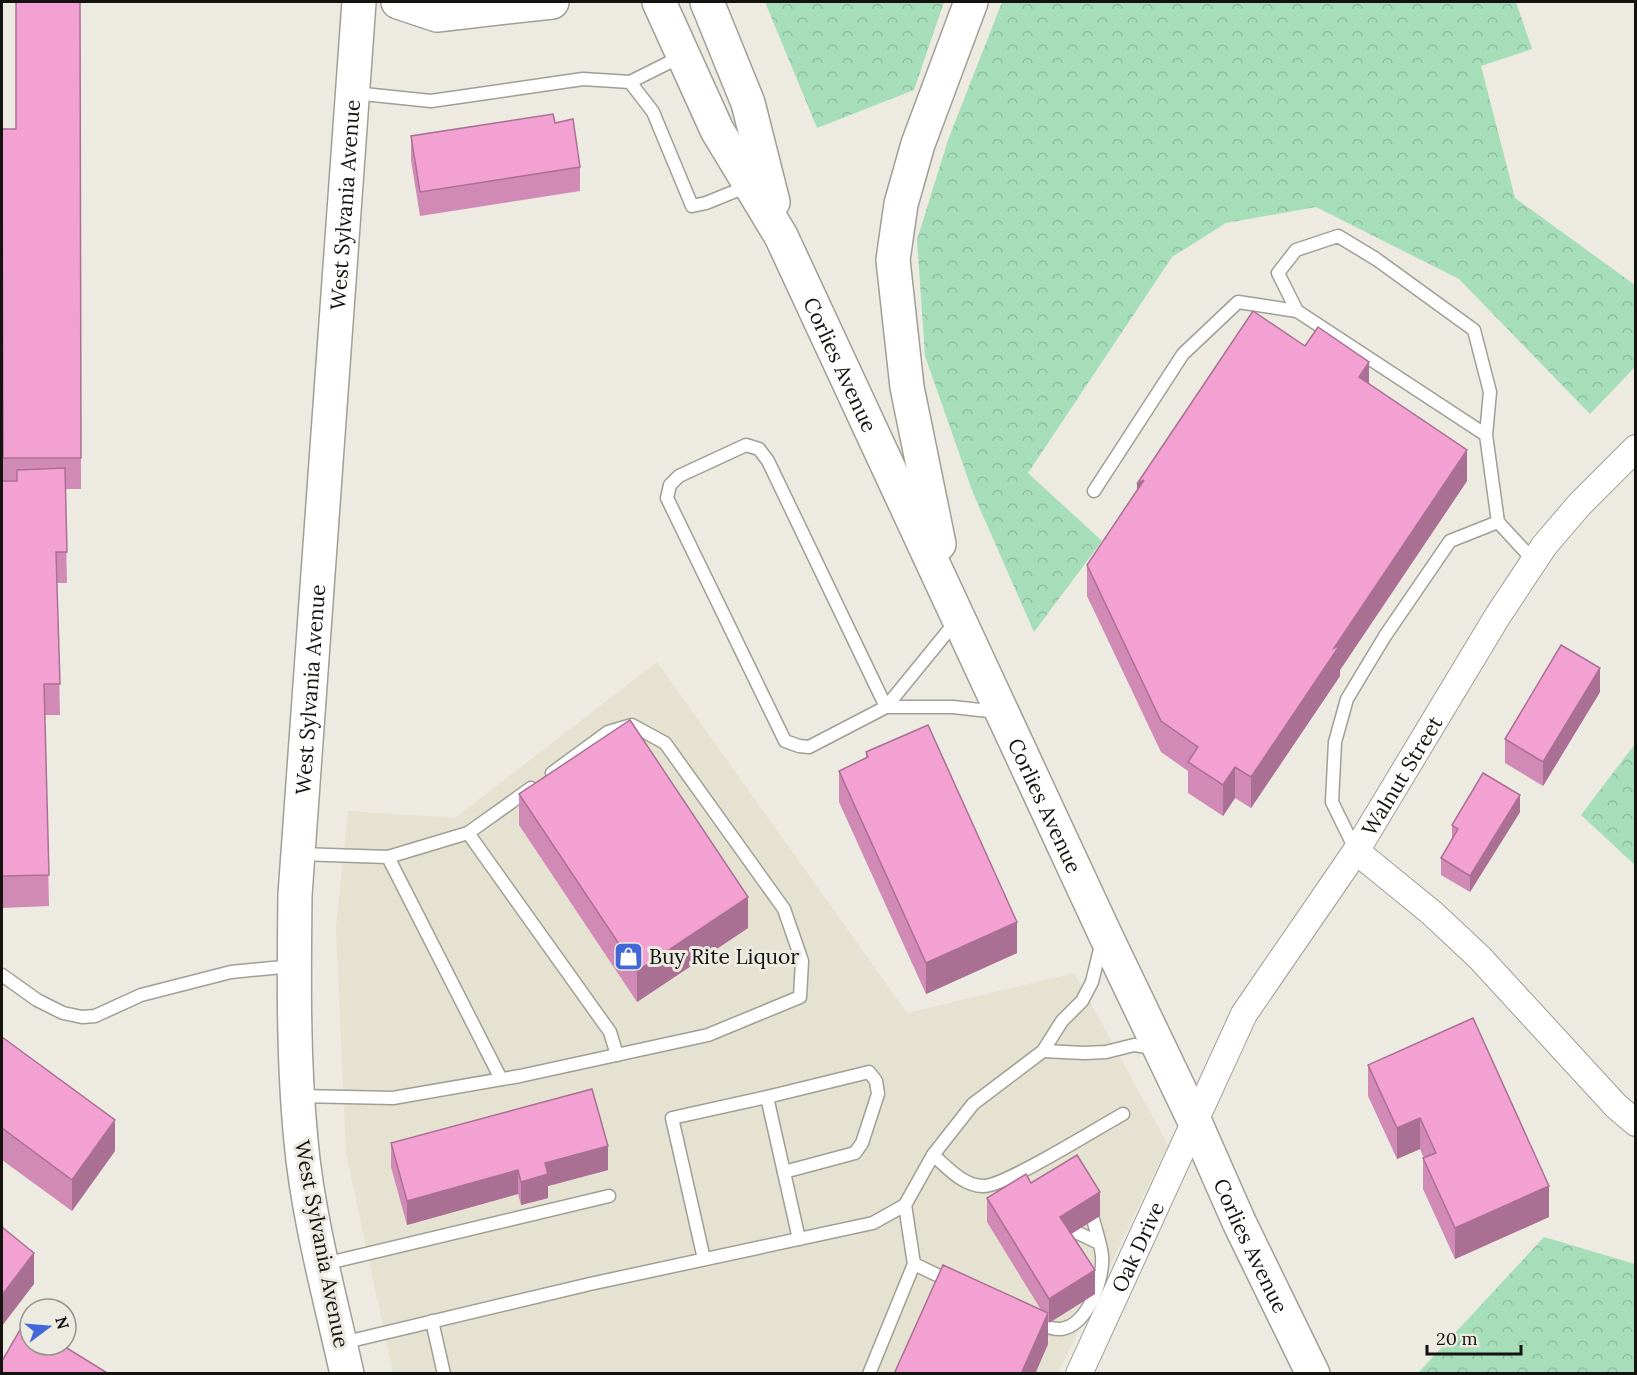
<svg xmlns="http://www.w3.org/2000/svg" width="1637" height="1375" font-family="Lora,serif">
<defs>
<pattern id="forest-crowns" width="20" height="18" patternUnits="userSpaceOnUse" patternTransform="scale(1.5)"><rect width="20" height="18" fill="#a7deba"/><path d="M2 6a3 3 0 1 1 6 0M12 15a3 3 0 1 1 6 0" fill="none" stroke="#8fbe9f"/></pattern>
</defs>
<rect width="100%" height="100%" fill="#eceae1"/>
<path fill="#e5e2d1" d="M657,662L907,1013L1074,973L1168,1145L1058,1373H393L346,1153L336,927L348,811L455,818Z"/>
<g fill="url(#forest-crowns)">
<path d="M765,2H944L914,90L817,128Z"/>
<path d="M1002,2H1516L1532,49L1481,66L1515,198L1635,285V367L1590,414L1459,279L1316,207L1226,223L1172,257L1028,473L1102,541L1034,632L973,493L925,356L917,240L948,140Z"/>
<path d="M1635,744V865L1581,815Z"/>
<path d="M1544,1237L1635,1264V1373H1418Z"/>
</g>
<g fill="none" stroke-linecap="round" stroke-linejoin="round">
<defs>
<g id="lane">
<path d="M630,82L653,112L692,206L706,203L748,186"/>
<path d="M354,93L431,101L583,79L630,82L682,56"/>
<path d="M1486,435L1297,311L1278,273L1296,250L1338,236L1376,259L1474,330L1490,392L1486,435L1498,522L1534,561"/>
<path d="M1094,491L1183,354L1238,302L1297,311"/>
<path d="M886,707L768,461L759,449L746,445L679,476L670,485L667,498L785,741L799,746L809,747L886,707L957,620"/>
<path d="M886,707H953L998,712"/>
<path d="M468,833L610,1032L617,1055"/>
<path d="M1356,851L1332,802L1335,742L1347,699L1385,636L1450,541L1498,522"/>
<path d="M299,854L388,857L468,833L531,788"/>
<path d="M388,857L501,1079"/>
<path d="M2,975L37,1000L63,1013L82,1017L95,1016L141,995L231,972L293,966"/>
<path d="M1043,1051L1084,1053L1106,1052L1134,1045L1155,1048"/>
<path d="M299,1096L393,1098L520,1076L708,1035L800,997L802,961L784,909L665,743L632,725L608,732L552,773"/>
<path d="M767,1097L869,1072L876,1081L878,1094L862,1143L855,1153L784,1172"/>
<path d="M933,1155C947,1167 963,1186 983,1186C1004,1187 1099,1127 1123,1114"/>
<path d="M1076,1232L1099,1243"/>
<path d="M704,1259L672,1118L767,1097L799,1239"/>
<path d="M324,1264L609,1196"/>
<path d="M914,1264L954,1283"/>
<path d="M432,1321L444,1374"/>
<path d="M1034,1322C1042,1325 1053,1330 1061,1329C1088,1325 1104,1279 1102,1256C1101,1244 1096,1231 1093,1219"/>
<path d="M342,1343L590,1284L873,1223L905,1205L933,1155L973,1104L1043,1051L1062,1021L1082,1001L1092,982L1102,941"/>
<path d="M869,1374L914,1264L905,1205"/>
</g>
<g id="street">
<path d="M1356,851L1432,913L1480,958L1616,1106L1636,1123"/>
<path id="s1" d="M1079,1374L1244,1014L1356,851L1497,617L1544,546L1579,505L1636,448"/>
</g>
<path id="secondary" d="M398,2L437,15L552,2"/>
<g id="primary">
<path id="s2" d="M347,1374C330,1297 308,1218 301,1141C293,1059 294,977 295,895L359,2"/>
</g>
<g id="highway">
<path id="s3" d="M659,2L717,130L781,236L1104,932L1195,1122L1239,1222L1313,1374"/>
<path d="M707,2L748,103L773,202"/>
<path d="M939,544L907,387L893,260L901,204L918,144L971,2"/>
</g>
</defs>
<use href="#lane" stroke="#a09f96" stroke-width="15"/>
<use href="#street" stroke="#a09f96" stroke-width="28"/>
<use href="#secondary" stroke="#a09f96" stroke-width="36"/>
<use href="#primary" stroke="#a09f96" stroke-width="36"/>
<use href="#highway" stroke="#a09f96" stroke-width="36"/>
<use href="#lane" stroke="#fff" stroke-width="12"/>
<use href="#street" stroke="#fff" stroke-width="26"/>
<use href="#secondary" stroke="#fff" stroke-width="33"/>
<use href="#primary" stroke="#fff" stroke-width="33"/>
<use href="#highway" stroke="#fff" stroke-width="33"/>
</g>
<g fill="#d18ab5">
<path d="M80,2L81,489H65L67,583H57L60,715H45L49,906L2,908V481H3L2,129H16Z"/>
<path d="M555,123L580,167V191L420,216L411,160V136Z"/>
<path d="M1305,346L1369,383L1467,481L1340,670V676L1251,808L1235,798L1223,816L1188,793V771L1161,752L1087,596V565Z"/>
<path d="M1600,692L1543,786L1505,763V739Z"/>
<path d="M866,752L1017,953L926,994L839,802V771L866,758Z"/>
<path d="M519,794L748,928L637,1002L519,825Z"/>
<path d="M1520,812L1470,892L1441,875V858L1452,840V825Z"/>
<path d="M2,1037L115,1151L72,1211L2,1160Z"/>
<path d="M1368,1065L1549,1217L1455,1259L1423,1189V1158H1424L1420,1149L1397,1159L1368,1096Z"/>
<path d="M391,1143L608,1170L548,1186V1198L521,1205L518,1194L407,1225L391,1167Z"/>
<path d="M1031,1183L1100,1216L1071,1234L1095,1294L1049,1323L1048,1321V1344L1035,1374H894L1041,1310L987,1222V1198Z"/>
</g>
<g fill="#aa7093">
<path d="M1369,362V393L1359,377Z"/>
<path d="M1467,450V481L1340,670V676L1251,808V777L1334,648Z"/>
<path d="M1144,480L1137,515V484Z"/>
<path d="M1600,668V692L1543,786V762Z"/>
<path d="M1235,767V798L1223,816V785Z"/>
<path d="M1520,795V812L1470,892V876Z"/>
<path d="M748,897V928L637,1002V971Z"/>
<path d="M1017,922V953L926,994V963Z"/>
<path d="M1420,1118V1149L1397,1159V1128Z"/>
<path d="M115,1120V1151L72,1211V1180Z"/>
<path d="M608,1146V1170L548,1186V1198L521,1205V1182L545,1163Z"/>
<path d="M518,1170V1194L407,1225V1201Z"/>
<path d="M1549,1186V1217L1455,1259V1228Z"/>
<path d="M1100,1192V1216L1060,1241V1217Z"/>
<path d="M34,1253V1284L2,1326V1295Z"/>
<path d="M1095,1270V1294L1049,1323V1299Z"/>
<path d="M1048,1313V1344L1035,1374H1021Z"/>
</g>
<g fill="#f3a0d2" stroke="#aa7093" stroke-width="1.5">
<path d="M16,2H80L81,458H3L2,129H16Z"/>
<path d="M553,114L555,123L573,119L580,167L420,192L411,136Z"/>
<path d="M1253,311L1305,346L1318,327L1369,362L1359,377L1467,450L1334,648L1340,645L1251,777L1235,767L1223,785L1188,762L1198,747L1161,721L1087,565L1144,480L1137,484Z"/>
<path d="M65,468L67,552H56L60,684H44L49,875L2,876V481H17V470Z"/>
<path d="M1561,645L1600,668L1543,762L1505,739Z"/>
<path d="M630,720L748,897L637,971L519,794Z"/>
<path d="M928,725L1017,922L926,963L839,771L868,757L866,752Z"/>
<path d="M1483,773L1520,795L1470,876L1441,858L1458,829L1452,825Z"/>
<path d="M1473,1018L1549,1186L1455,1228L1423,1158L1436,1153L1420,1118L1397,1128L1368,1065Z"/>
<path d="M2,1037L115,1120L72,1180L2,1128Z"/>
<path d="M592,1089L608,1146L545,1163L548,1174L521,1182L518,1170L407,1201L391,1143Z"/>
<path d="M1077,1155L1100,1192L1060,1217L1095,1270L1049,1299L987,1198L1026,1174L1031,1183Z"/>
<path d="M2,1227L34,1253L2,1295Z"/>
<path d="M943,1265L1048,1313L1021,1374H894Z"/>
<path d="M24,1323L30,1326V1345H62L109,1374H2V1361Z"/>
</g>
<defs>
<symbol id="shop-square" viewBox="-11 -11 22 22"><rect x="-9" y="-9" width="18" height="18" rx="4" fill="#4167d9" stroke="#eceae1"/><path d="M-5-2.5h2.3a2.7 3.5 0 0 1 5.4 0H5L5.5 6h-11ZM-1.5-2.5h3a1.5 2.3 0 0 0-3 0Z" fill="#fff"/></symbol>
</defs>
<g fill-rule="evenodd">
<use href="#shop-square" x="612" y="940" width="33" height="33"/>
</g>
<g text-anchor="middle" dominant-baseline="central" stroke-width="6" stroke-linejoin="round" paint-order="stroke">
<g font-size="21" fill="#141310" stroke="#eceae1">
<text stroke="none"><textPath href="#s2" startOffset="1176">West Sylvania Avenue</textPath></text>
<text stroke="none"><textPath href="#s3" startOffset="406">Corlies Avenue</textPath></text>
<text stroke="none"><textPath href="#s2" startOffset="690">West Sylvania Avenue</textPath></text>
<text stroke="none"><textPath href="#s1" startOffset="682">Walnut Street</textPath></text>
<text stroke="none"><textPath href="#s3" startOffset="892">Corlies Avenue</textPath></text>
<text transform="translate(322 1244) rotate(79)">West Sylvania Avenue</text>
<text stroke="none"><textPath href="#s3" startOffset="1378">Corlies Avenue</textPath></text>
<text stroke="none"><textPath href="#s1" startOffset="140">Oak Drive</textPath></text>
</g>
<g font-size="21" fill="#141310" stroke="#eceae1" text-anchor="start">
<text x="649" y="956">Buy Rite Liquor</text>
</g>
</g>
<rect width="1637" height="1375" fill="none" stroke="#141310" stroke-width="6"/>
<g transform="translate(48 1327) rotate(74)"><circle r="28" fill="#eceae1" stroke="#96948d" stroke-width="1.5"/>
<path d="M0-4.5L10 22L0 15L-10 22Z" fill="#4167d9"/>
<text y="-9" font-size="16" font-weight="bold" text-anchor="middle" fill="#141310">N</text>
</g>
<path d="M1427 1345v9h94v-9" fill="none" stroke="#141310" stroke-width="3"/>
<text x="1436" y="1345" font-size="18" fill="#141310" stroke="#eceae1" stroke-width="4.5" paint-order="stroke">20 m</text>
</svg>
